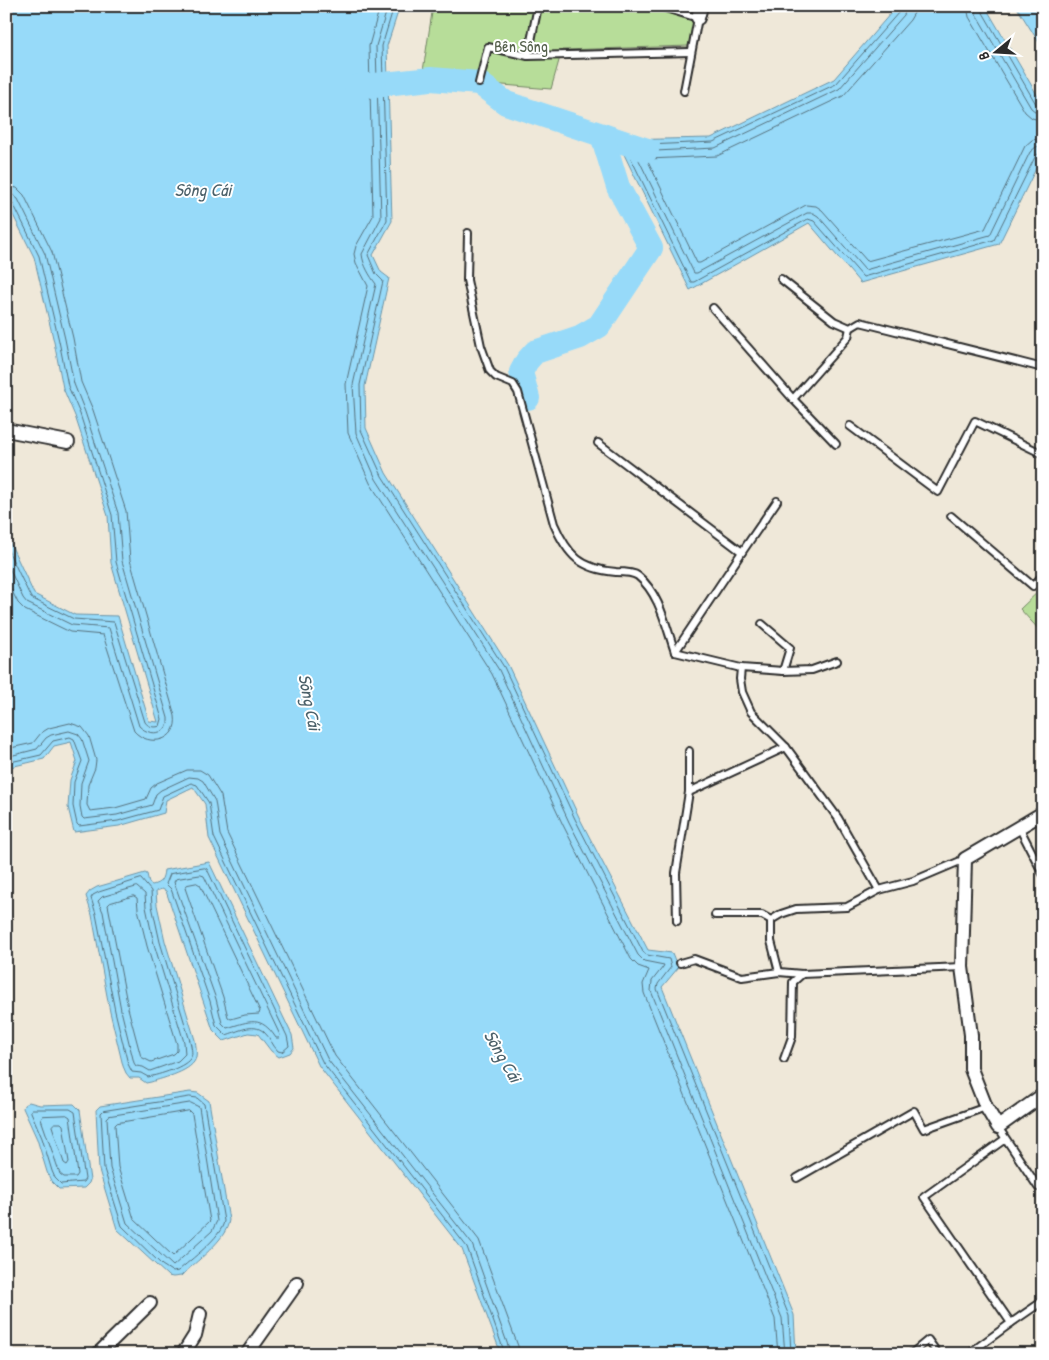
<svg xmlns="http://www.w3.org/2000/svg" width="1049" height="1360" font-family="'Patrick Hand',sans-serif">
<rect width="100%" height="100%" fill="#efe8d9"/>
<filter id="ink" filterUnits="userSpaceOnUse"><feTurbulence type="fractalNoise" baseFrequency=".02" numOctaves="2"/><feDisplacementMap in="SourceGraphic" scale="10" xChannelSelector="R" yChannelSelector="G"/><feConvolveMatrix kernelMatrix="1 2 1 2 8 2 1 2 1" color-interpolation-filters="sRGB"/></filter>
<g filter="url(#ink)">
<g fill="#b7dd99" stroke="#718462">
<path d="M433,6H653L694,21L689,46L562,50L551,89L479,83L423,71Z"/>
<path d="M1043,587V634L1020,609Z"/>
</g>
<g fill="#97daf9" stroke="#6c94a7">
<path d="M6,6H400L387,46L392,221L373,255L381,272L389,278L365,386L366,428L386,473L508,665L579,817L648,950L672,953L678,968L662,987L794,1315L796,1354H501L462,1249L319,1066L209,838L205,804L193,787L166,800L164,813L119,826L74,832L68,807L70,780L77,761L71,742L54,746L44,759L6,768V534L34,594L75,615L118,616L149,721L158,722L111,563L108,516L75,416L63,388L54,342L34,257L6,201Z"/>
<path d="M897,6H985L1043,105V154L999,244L860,283L809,223L690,290L617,140L711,138L834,79Z"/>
<path d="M1016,6H1043V49Z"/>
<path d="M209,862L292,1035L294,1048L290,1053L279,1057L271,1051L258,1034L248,1033L224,1041L213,1030L166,891L162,889L156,891L157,905L165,941L195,1040C196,1046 197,1052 196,1057C194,1071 163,1078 151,1082L146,1083L139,1078H130L126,1073L123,1066L110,1012L92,915L86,896L90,891L97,887L145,873L147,874L149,883L152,885C161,883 163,879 164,870Z"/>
<path d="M190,1092L198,1093L209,1101L229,1220C227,1240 195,1262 181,1276L173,1277L168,1276L117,1229L99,1170L96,1110L100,1106Z"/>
<path d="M29,1102L40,1105L71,1104H74L80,1110L90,1180L89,1183L84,1188L59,1189L51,1181L47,1172L37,1139L23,1108L24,1105Z"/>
</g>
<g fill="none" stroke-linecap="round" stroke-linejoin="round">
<g stroke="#56717d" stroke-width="1">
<path d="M380,6L369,46L373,216L356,246L354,254L356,263L368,286L346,384L348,433L370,483L492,674L563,825L631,959L638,966L649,970L643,984L644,993L775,1319L778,1354"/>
<path d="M388,6L376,46L381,218L362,254C363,265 370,276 376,284L353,385L356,433L376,479L499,670L569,822L638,955L644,961L664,965L663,967L652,981L651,991L782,1318L785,1354"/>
<path d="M394,6L382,46L387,220L368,255L376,274L383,281L360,385L361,430L382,476L504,667L575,819L643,952L647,955L669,959L671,967L658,984L657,989L789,1316L791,1354"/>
<path d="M901,6L899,12L836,84L713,142L626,146V148L691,282H694L808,219L814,221L863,277L994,240L1036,155L1043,152"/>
<path d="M907,6L904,15L839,89L715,148L636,152V154L694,273H697L807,213H813L818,216L865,270L990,235L1030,152L1036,147L1043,145"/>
<path d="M915,6L914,13L910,20L843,96L717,156L648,159V161L697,263H700L806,205L816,206L822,210L867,261L985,229L1025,146L1032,140L1043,138"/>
<path d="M967,6L969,17L1025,112L1032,118L1043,121"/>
<path d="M975,6L976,14L1031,108L1036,112L1043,113"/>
<path d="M981,6L982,11L1036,104L1043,107"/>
<path d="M6,186L17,188L24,195L52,252L73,338L81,382L93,410L126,511L130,560L175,716C179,741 149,748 134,731L103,635L70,632L25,610L18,603L6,579"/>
<path d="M6,194L13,195L18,199L45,254L65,339L74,384L85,412L118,513L122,561L168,718V724L164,730C156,735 146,733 139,726L109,628L72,625L27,603L23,598L6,561"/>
<path d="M6,200L13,203L39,256L59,341L68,386L80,414L112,515L116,562L162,719L160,726C155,728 148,727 145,722L114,622L74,619L31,598L6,546"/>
<path d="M6,749L33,743L41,733L49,728L70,723L82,727L89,736L96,760L95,768L88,785L87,805L90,811L115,808L146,799L151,788L157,783L187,770H200L208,775L221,796L227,833L335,1056L479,1240L518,1346L519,1354"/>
<path d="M6,757L37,749L46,738L51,735L69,731L78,734L82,739L89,761L81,783L80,806L82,817L84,819L117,815L152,805L156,794L161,790L189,777L198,778L203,781L215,801L220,835L328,1060L472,1244L511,1354"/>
<path d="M6,763L41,755L53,741L70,737L74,739L82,761L74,782L73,806L77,824L79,826L118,821L158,810L163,796L191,783L197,785L209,803L214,837L323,1063L467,1247L505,1354"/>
<path d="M205,868L207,869L287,1036L289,1046L282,1052L278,1051C272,1045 270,1037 264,1032C253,1022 237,1032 226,1035L216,1025L210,1001L171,889L166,884L170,874Z"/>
<path d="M201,875L204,876L280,1035L279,1038H276C261,1015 250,1021 227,1028L222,1023L216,999L174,882L176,879Z"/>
<path d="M141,879L151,891L152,906L160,942L190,1041C191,1046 193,1053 191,1057C187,1067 158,1075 148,1077L141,1073L132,1072L128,1064L115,1011L96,914L91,898L93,895L99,892Z"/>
<path d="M197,883L200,885L260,1011L259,1014L245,1015L231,1019L228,1017L223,997L185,888L187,885Z"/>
<path d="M137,887L145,894L146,907L154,944L184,1042L185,1054L178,1061L150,1071L143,1067L136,1066L134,1063L121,1010L103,912L98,901L102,897Z"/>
<path d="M134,896L137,898L138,909L147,946L177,1044V1051L174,1054L151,1062L141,1057L128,1008L108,905L110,903Z"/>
<path d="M190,1097L197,1098L204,1104L224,1221C222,1237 190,1260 178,1271L173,1272L162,1265L122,1226L104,1169L101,1113L103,1111Z"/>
<path d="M191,1103L199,1107L217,1221L212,1231L173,1266L127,1223L110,1168L107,1118L109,1116Z"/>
<path d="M32,1109H70L75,1112L85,1179L83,1182L61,1184L55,1178L52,1171L42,1138L31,1112Z"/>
<path d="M189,1111L192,1114L210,1221L173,1256L134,1219L118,1167L115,1125L117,1123Z"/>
<path d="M67,1115L70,1117L78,1174L76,1177H64L60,1174L41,1119L43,1116Z"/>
<path d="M55,1123H61L63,1125L69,1162L67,1165L64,1163L52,1126Z"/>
</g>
<g stroke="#97daf9" stroke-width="24">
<path d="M356,87L431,79L479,83L506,103L647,150"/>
<path d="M528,398L521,372L527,361L535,352L580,337L599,326L651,248L618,187L602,135"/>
</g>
<defs>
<g id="service">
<path d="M659,6L698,18L684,91"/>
<path d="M528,56L691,52"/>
<path d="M479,83L488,47L528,56L538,6"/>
<path d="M468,233L467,280L481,346L490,371L496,377L513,384L518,392L554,524C568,556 581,569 616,572C623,572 633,572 638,576C660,594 666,627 675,652"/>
<path d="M781,279L834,321L850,328L860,322L1043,368"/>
<path d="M713,308L793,399L848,337L850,328"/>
<path d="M793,399L836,444"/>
<path d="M850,426L938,492L975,421L1043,454"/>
<path d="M598,443L742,552L675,652"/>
<path d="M951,516L1033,586L1043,575"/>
<path d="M742,552L777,501"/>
<path d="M762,624L790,648L783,671"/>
<path d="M675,652L741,668"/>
<path d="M837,661L812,670L783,671L741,668L740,679L742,692L751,712L786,747L838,818L879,890"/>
<path d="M689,792L786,747"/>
<path d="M1019,827L1043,874"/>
<path d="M715,915H762L771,920V941L779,972"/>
<path d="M771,920L781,914L796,909L847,907L879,890L913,881L965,859"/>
<path d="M677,921L676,873L689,792V751"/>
<path d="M680,963L694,959L742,977L779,972L802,974L962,967"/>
<path d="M784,1059L792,1037L793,982L802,974"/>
<path d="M998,1127L1038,1187"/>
<path d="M797,1178L914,1111L924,1129L986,1107"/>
<path d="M1011,1323L1043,1301"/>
<path d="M911,1354L928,1340L938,1354"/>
<path d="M976,1354L974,1350L1011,1323L924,1197L1005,1139"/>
</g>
<g id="minor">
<path d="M698,18L701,6"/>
<path d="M6,430L68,442"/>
<path d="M1043,813L965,859L962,967L971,1035V1069L986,1107L998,1127L1043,1095"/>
<path d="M98,1354L150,1303"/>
<path d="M183,1354L195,1335L200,1314"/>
<path d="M247,1354L297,1283"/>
</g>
</defs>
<use href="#service" stroke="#2b2b2b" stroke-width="10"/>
<use href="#minor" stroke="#2b2b2b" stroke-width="16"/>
<use href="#service" stroke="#fff" stroke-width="6"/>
<use href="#minor" stroke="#fff" stroke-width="12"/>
</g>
</g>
<g text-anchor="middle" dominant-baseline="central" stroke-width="4" stroke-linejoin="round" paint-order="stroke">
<g font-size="16" fill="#55604c" stroke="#fff">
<text x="521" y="46">Bên Sông</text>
</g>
<g font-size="18" font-style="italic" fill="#4b6069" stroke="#fff">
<text x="203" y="189">Sông Cái</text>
<text transform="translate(310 702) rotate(79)">Sông Cái</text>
<text transform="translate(503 1056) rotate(60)">Sông Cái</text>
</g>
</g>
<rect width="1049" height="1360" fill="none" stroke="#fff" stroke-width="25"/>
<rect x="12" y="12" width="1024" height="1335" fill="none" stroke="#2b2b2b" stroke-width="2" filter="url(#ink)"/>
<g transform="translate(996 52) rotate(252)" stroke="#ffffff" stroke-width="4" paint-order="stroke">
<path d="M0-4L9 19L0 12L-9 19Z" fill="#2b2b2b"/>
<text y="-8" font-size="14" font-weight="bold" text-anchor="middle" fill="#2b2b2b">B</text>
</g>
</svg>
